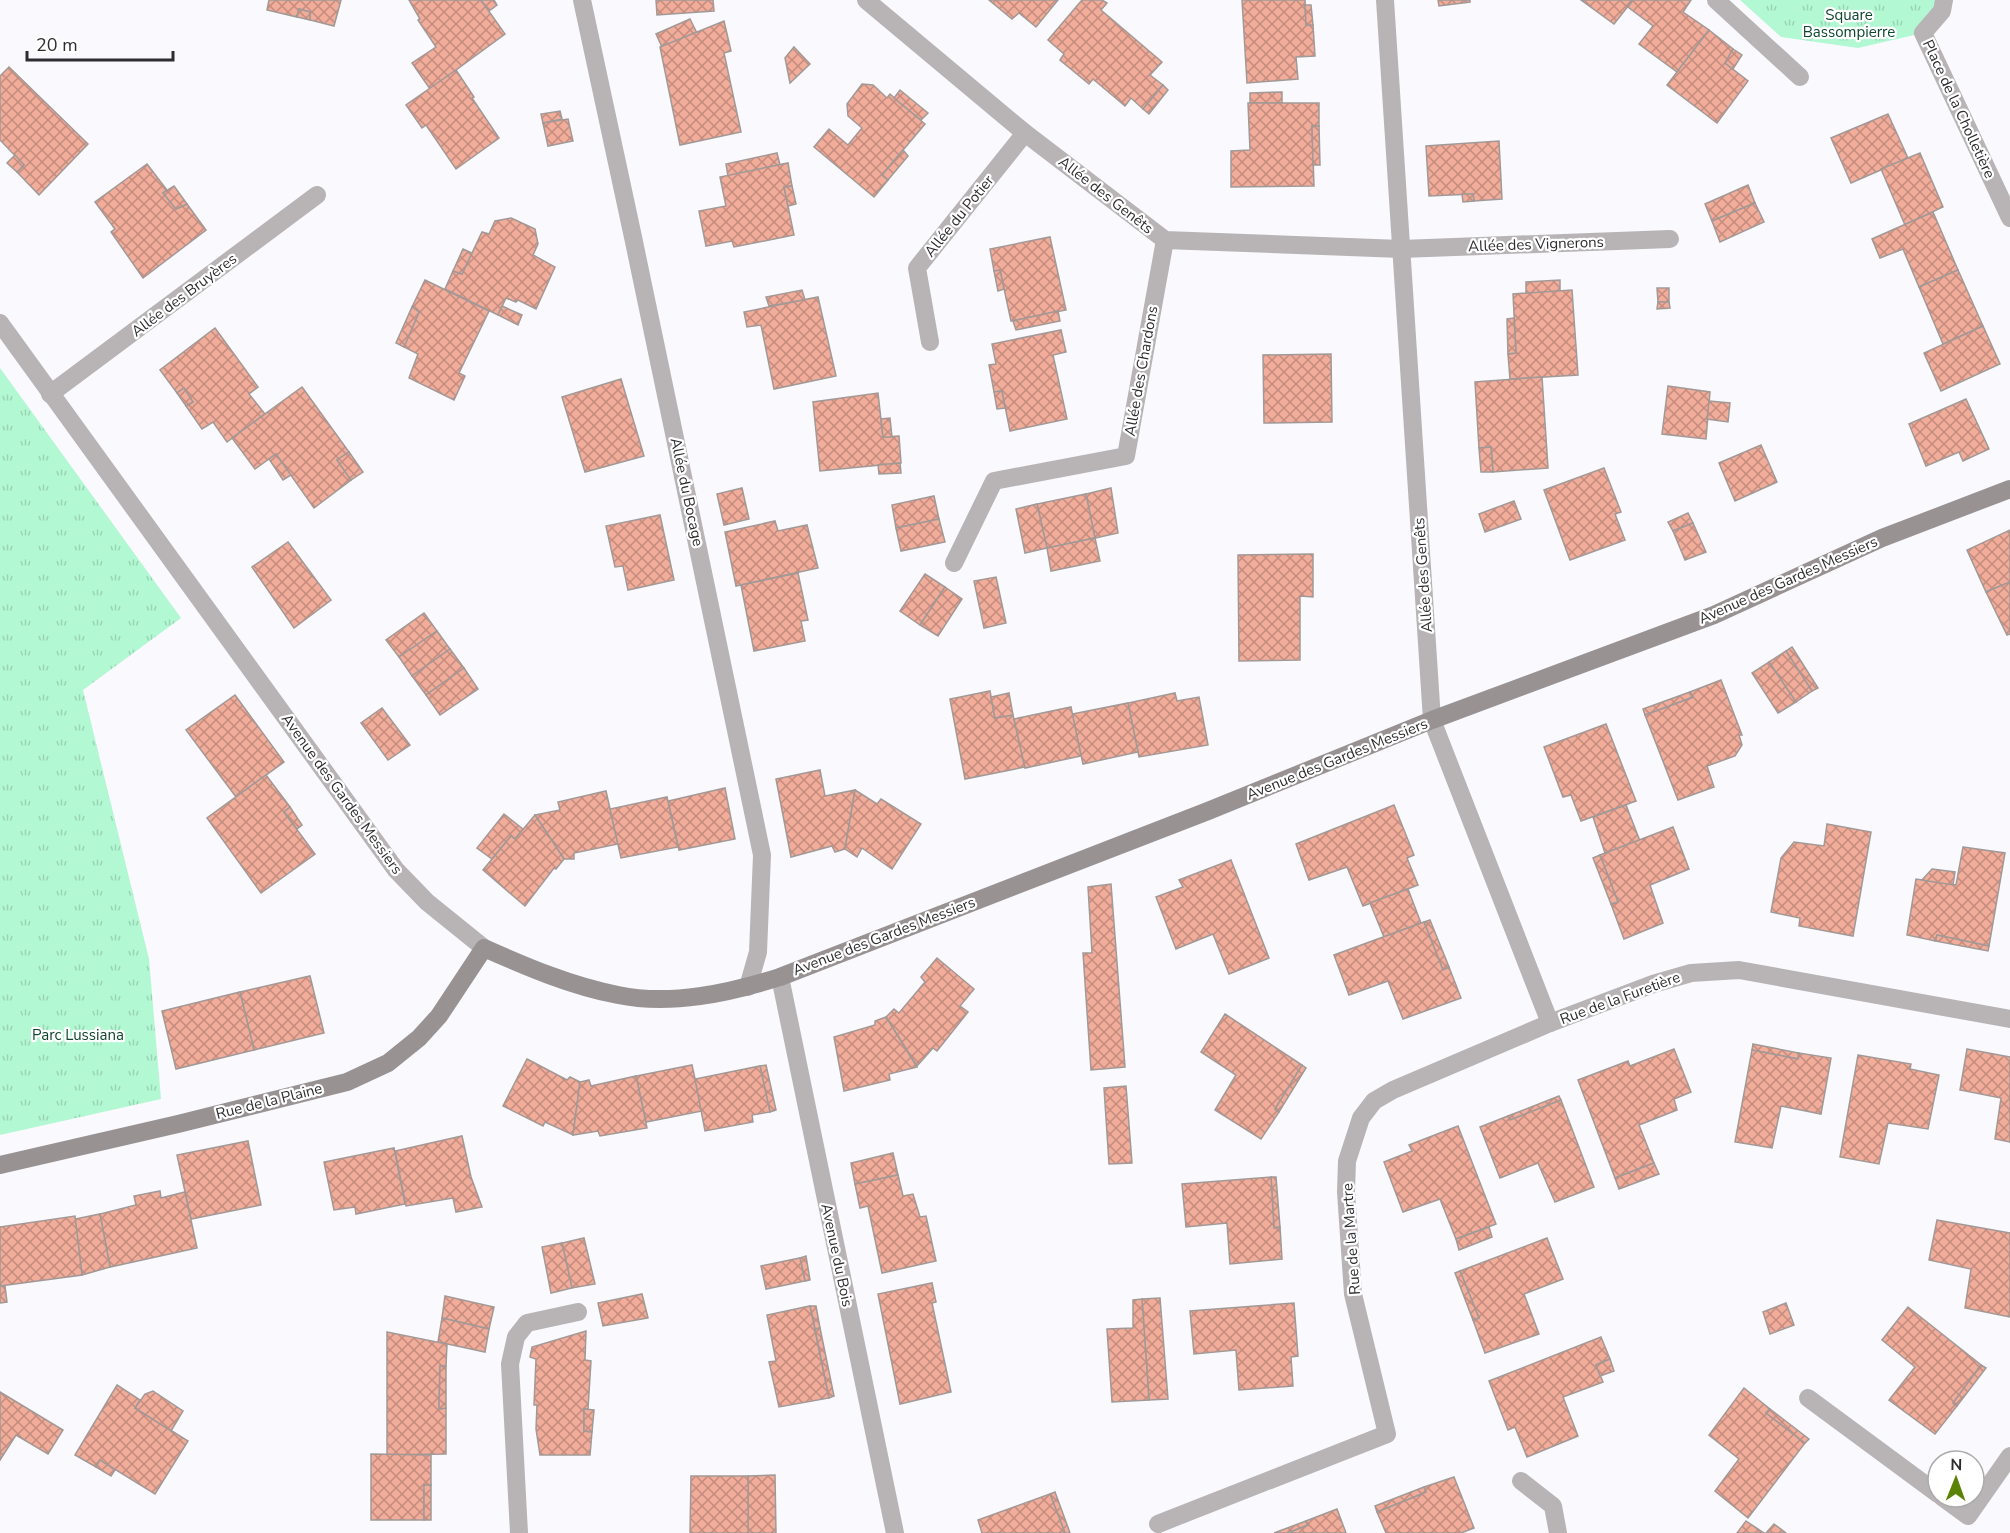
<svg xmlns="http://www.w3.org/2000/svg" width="2010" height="1533" font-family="'Nunito Sans',sans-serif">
<defs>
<pattern id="grass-tufts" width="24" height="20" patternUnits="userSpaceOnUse" patternTransform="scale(1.5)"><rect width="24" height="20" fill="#b2f8d2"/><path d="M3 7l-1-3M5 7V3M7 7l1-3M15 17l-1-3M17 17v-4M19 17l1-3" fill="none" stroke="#99d5b5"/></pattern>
<pattern id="building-cross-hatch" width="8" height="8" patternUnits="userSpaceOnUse" patternTransform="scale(1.5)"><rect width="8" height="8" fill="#f2ac9a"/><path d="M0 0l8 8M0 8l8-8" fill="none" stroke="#c48c7e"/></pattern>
</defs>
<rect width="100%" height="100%" fill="#f9f9fe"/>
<g fill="url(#grass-tufts)">
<path d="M1740,0H1944L1923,33L1858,48L1781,37Z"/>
<path d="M0,368L181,618L83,690L149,959L161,1099L0,1135Z"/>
</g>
<g fill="url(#building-cross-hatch)" stroke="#a19997" stroke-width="1.5">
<path d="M269,0H341L334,26L310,20V12L299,9L297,17L267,10Z"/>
<path d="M409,0H481L505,34L430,89L412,63L436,47L418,20L420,19Z"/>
<path d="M481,0H494L497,5L489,11Z"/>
<path d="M656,0H713L714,11L657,15Z"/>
<path d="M989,0H1058L1036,27L1019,13L1012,19Z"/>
<path d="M1082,0H1102L1107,3L1101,10L1162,62L1150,75L1163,85L1143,109L1131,98L1125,106L1093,79L1089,84L1060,60L1064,54L1048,40Z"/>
<path d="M1242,0H1305L1306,25H1313L1315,56L1296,57L1298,79L1247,83Z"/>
<path d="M1438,0H1470V2L1439,6Z"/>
<path d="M1581,0H1633L1614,24Z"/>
<path d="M1633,0H1691L1683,12L1709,30L1677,72L1639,44L1653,26L1628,7Z"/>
<path d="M1305,5H1311L1313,25H1306Z"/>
<path d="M299,9L310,12V20L297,17Z"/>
<path d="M690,19L697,33L662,47L656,34Z"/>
<path d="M724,21L731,51L724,53L741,132L680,145L660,47Z"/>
<path d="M1709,30L1733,49L1725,63L1748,81L1717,123L1667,85Z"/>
<path d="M794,47L810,64L790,83L785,58Z"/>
<path d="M1733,49L1742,55L1733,69L1725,63Z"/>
<path d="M9,67L88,144L39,195L17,172L24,165L0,140V76Z"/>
<path d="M456,70L474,97L472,98L499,138L456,169L426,125L422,128L406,105Z"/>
<path d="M862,84L873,85L887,98L890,94L925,124L882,175L888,180L874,197L814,147L829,129L848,145L862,128L848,116L847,104Z"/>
<path d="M1163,85L1168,90L1149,114L1143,109Z"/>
<path d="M900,90L928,113L921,120L894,98Z"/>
<path d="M1282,92V103H1250V93Z"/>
<path d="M1248,103H1319V126H1312L1314,186L1231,187V151L1250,150Z"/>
<path d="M560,111L562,119L543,123L541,114Z"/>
<path d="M1888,114L1908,158L1851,183L1831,138Z"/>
<path d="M568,119L573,141L548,146L543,123Z"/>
<path d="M1312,126H1319L1320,165H1313Z"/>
<path d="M1499,141L1502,199L1474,201L1473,194L1429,196L1426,146Z"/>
<path d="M903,150L908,156L888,180L882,175Z"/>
<path d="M777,153L780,165L728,176L726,164Z"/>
<path d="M1920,153L1943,207L1905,225L1881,169Z"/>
<path d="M15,155L24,165L17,172L7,163Z"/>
<path d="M788,163L792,186L784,187L794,235L734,247L732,241L706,246L699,211L726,206L720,177Z"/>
<path d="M147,164L167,190L163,193L176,209L187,204L206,230L143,278L111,232L115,229L95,202Z"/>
<path d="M1748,185L1755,203L1712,221L1705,204Z"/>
<path d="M174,186L187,204L176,209L163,193Z"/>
<path d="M792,186L796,204L788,206L784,187Z"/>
<path d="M1462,194H1473L1474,201L1463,202Z"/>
<path d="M1755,203L1764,222L1720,242L1712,221Z"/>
<path d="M1933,212L1958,270L1919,287L1903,249L1880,258L1872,239Z"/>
<path d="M511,218L535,229L538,244L533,255L555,267L536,309L518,300L516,302L506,298L498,315L445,289L453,271L462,274L482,232L489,234L495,221Z"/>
<path d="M1050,237L1066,310L1011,321L1000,270L994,271L990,249Z"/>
<path d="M463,249L472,253L462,274L453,271Z"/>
<path d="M1000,270L1004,289L998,291L994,271Z"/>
<path d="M1958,270L1983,326L1943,344L1919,287Z"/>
<path d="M425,280L489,311L459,373L465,376L454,400L409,378L418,354L404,347L419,312L412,307Z"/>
<path d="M1560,280V291L1526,294V282Z"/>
<path d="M1657,288H1669V302H1658Z"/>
<path d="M802,290L805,300L769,306L766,297Z"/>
<path d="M1572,290L1578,375L1510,379L1508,354L1516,353L1513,294Z"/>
<path d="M818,297L836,376L774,389L761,325L747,327L744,312Z"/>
<path d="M1658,302H1669L1670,308L1657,309Z"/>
<path d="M502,306L522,315L518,325L498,315Z"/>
<path d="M412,307L419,312L404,347L396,343Z"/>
<path d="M1058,311L1060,321L1016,330L1013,321Z"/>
<path d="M1514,318L1516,353L1508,354L1507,319Z"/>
<path d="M1983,326L2000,364L1941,391L1924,353Z"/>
<path d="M215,328L258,387L249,394L265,414L227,442L213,422L202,429L186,406L193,402L184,388L177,393L160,370Z"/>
<path d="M1061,330L1066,352L1053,355L1067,419L1010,431L1002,391L994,392L989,365L996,364L992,344Z"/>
<path d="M1331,354L1332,422L1264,423L1263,355Z"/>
<path d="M1542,377L1548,468L1493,472L1491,447L1479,448L1475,382Z"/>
<path d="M621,379L644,456L585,472L562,397Z"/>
<path d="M1668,386L1710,392L1706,439L1662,434Z"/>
<path d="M302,387L349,452L337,460L351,480L314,508L276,454L255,469L232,438Z"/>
<path d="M184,388L193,402L186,406L177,393Z"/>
<path d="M1002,391L1005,408L997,409L994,392Z"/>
<path d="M878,393L883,437L899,436L901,463L820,471L813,402Z"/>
<path d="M1966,399L1989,449L1963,461L1959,452L1926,466L1909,424Z"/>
<path d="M1709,401L1730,403L1728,422L1707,419Z"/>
<path d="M890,418L892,437H883L881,419Z"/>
<path d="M1761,445L1777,482L1735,501L1719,463Z"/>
<path d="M1491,447L1493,472H1481L1479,448Z"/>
<path d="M349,452L363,472L351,480L337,460Z"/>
<path d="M276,454L291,475L283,480L269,459Z"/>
<path d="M900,463L901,473L879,474L878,465Z"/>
<path d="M1604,468L1621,512L1615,514L1625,540L1570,560L1544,490Z"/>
<path d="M742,488L749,519L724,525L717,494Z"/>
<path d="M1111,488L1118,533L1095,538L1086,494Z"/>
<path d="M1086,494L1095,538L1047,548L1037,504Z"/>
<path d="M934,496L939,519L896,528L892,505Z"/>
<path d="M1514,501L1521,519L1485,532L1479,514Z"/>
<path d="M1037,504L1047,548L1025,553L1016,509Z"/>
<path d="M1688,513L1693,523L1673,531L1668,522Z"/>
<path d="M660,515L674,580L628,590L623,566L615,567L606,526Z"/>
<path d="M939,519L945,542L901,551L896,528Z"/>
<path d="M775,521L778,531L807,525L818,568L736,586L725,532Z"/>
<path d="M1693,523L1706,552L1685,560L1673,531Z"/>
<path d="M2010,530V582L1986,592L1967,550Z"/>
<path d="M1095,538L1100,561L1051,571L1047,548Z"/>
<path d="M288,542L331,600L294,628L252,567Z"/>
<path d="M1313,554V597L1300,596V660L1239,661L1238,555Z"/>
<path d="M798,573L808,620L801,621L805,641L754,651L741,585Z"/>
<path d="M925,574L945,587L920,625L900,611Z"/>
<path d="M996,577L1006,623L984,628L974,581Z"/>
<path d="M2010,582V634L2007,635L1986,592Z"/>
<path d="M945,587L962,599L938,636L920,625Z"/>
<path d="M424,613L437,631L399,657L386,640Z"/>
<path d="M437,631L450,649L412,676L399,657Z"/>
<path d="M1792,647L1818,688L1812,691L1786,651Z"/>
<path d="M450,649L464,668L426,695L412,676Z"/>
<path d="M1786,651L1812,691L1796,702L1769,662Z"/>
<path d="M1769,662L1796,702L1778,713L1752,673Z"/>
<path d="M464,668L478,689L440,715L426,695Z"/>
<path d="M1721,680L1742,735H1739L1742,745L1735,756L1707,766L1714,787L1678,800L1645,715L1693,697L1690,692Z"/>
<path d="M990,691L995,718L1013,715L1025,767L965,779L950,699Z"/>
<path d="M1690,692L1693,697L1645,715L1643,709Z"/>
<path d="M1009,693L1013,715L995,718L991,697Z"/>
<path d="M1175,693L1177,701L1199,697L1208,745L1139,757L1128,703Z"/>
<path d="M235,695L284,762L236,797L186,730Z"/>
<path d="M1128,703L1138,752L1083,764L1072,714Z"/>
<path d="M1071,707L1081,756L1025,768L1014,719Z"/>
<path d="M382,708L410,745L388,760L361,723Z"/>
<path d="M1606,724L1636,801L1581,821L1571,795L1563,797L1544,747Z"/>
<path d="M820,770L825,796L855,790L845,849L835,852L832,846L791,857L776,779Z"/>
<path d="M266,775L290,807L284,812L315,854L261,893L207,818Z"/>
<path d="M725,788L735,839L679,850L668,801Z"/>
<path d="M855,790L877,804L881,799L921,824L892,869L862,848L857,857L845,849Z"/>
<path d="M606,791L618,844L574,853V859H564L535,815L560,810L558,802Z"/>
<path d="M667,797L678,847L621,858L610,809Z"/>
<path d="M1394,805L1414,855L1407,858L1418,885L1363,906L1347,867L1309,880L1296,844Z"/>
<path d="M1626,805L1640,841L1605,853L1593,817Z"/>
<path d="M290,807L302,825L297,829L284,812Z"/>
<path d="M504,814L523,829L515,839L511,836L492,859L477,848Z"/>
<path d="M535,815L564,859L556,869L554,868L525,906L483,870L511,836L515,839Z"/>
<path d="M1827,824L1871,832L1853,936L1799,926L1800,918L1771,912L1781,858L1794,842L1824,846Z"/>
<path d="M1673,827L1689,869L1650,885L1663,923L1624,939L1611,904L1618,902L1600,855Z"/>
<path d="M1963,847L2005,853L1989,946L1937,935L1935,941L1907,935L1916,879L1956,885Z"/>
<path d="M1600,855L1618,902L1611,904L1593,858Z"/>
<path d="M1231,860L1269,958L1229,974L1213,934L1176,949L1156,897L1183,887L1179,880Z"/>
<path d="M1932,869L1955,872L1953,885L1922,880Z"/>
<path d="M1111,884L1125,1067L1091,1070L1083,953H1092L1088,887Z"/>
<path d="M1408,889L1421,923L1384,937L1370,903Z"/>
<path d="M1430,920L1449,967L1443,970L1424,922Z"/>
<path d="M1424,922L1443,970L1449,967L1461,998L1403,1019L1388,981L1349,995L1334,955Z"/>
<path d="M1937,935L1989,946L1988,951L1935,941Z"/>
<path d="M937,958L974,989L960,1006L968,1012L937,1051L933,1048L917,1066L886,1017L894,1009L899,1013L925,982L921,977Z"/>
<path d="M310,976L324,1033L254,1050L240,992Z"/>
<path d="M240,992L254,1050L176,1069L162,1011Z"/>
<path d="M1225,1014L1302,1065L1275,1109L1279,1112L1261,1139L1215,1110L1236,1075L1201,1052Z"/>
<path d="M886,1017L917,1067L889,1074L890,1080L844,1091L834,1037L875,1025V1021Z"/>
<path d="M1753,1044L1799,1053L1798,1059L1752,1050Z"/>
<path d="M1674,1049L1691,1092L1674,1099L1677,1110L1639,1125L1654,1163L1615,1178L1578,1080L1628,1061L1630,1066Z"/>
<path d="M1967,1049L2010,1057V1142L1995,1139L2001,1098L1960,1090Z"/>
<path d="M1752,1050L1798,1059L1799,1053L1831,1058L1821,1114L1781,1106L1772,1148L1735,1142Z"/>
<path d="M1858,1055L1911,1064L1910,1069L1939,1075L1928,1129L1888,1123L1879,1164L1840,1157Z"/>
<path d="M527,1059L567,1080L570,1077L580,1082L573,1135L545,1122L543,1126L503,1106Z"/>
<path d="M692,1065L702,1111L646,1122L636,1076Z"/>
<path d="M766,1065L776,1110L770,1112L760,1066Z"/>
<path d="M1302,1065L1306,1068L1279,1112L1275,1109Z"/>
<path d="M760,1066L770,1112L752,1115L753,1122L705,1131L695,1079Z"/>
<path d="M636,1076L647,1128L600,1136L598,1131L573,1135L580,1082L589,1080L591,1086Z"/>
<path d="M1126,1086L1132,1163L1109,1164L1104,1088Z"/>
<path d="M1559,1096L1561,1100L1510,1120L1508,1116Z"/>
<path d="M1561,1100L1594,1187L1555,1202L1538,1163L1500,1178L1480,1127L1508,1116L1510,1120Z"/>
<path d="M1458,1126L1496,1224L1456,1239L1440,1199L1403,1212L1384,1162L1412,1151L1409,1145Z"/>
<path d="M462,1136L471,1177L482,1207L456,1212L453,1198L406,1206L395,1151Z"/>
<path d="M248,1141L261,1205L191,1219L177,1155Z"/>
<path d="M394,1148L405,1204L356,1214L355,1207L334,1210L324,1162Z"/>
<path d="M893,1153L898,1175L855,1184L851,1163Z"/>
<path d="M1654,1163L1659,1174L1619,1189L1615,1178Z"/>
<path d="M898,1175L903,1196L913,1194L920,1217L926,1216L936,1261L882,1273L868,1206L860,1208L855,1184Z"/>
<path d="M1271,1177H1276L1280,1227L1274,1228Z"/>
<path d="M1271,1177L1274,1228L1280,1227L1282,1259L1230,1264L1227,1223L1186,1227L1182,1184Z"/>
<path d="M160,1191L161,1198L185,1192L197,1248L110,1267L100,1214L136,1205L134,1196Z"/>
<path d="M100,1214L110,1267L82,1275L75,1219Z"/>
<path d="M75,1216L82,1275L0,1286V1227Z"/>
<path d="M1937,1220L2010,1233V1317L1965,1308L1971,1269L1929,1260Z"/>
<path d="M1489,1227L1492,1237L1459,1250L1456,1239Z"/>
<path d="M584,1238L595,1284L572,1288L562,1243Z"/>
<path d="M1547,1238L1563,1279L1524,1294L1539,1334L1485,1353L1473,1320L1479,1318L1460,1271Z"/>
<path d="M562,1243L572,1288L551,1293L542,1247Z"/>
<path d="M806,1256L810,1280L805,1281L800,1258Z"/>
<path d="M800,1258L805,1281L766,1289L761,1266Z"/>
<path d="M1460,1271L1479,1318L1473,1320L1455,1273Z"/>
<path d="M932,1283L936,1302L932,1303L951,1392L900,1404L878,1294Z"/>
<path d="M0,1286H5L7,1302L0,1303Z"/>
<path d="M642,1294L648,1318L603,1326L598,1303Z"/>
<path d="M445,1296L494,1307L489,1329L442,1318Z"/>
<path d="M1160,1298L1168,1399L1149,1400L1142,1299Z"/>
<path d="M1142,1299L1149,1400L1112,1402L1107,1329L1133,1328V1300Z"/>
<path d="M1294,1303L1298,1356L1291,1357L1293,1386L1239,1390L1236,1350L1194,1354L1190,1311Z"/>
<path d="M1786,1303L1794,1325L1770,1334L1763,1312Z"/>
<path d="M810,1306H816L820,1328L815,1329Z"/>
<path d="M810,1306L829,1398L779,1407L769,1362L776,1361L767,1315Z"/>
<path d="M1908,1307L1981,1365L1953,1403L1957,1406L1935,1434L1889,1400L1915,1367L1882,1340Z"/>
<path d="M442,1318L489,1329L485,1352L438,1342Z"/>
<path d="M820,1328L834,1396L829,1398L815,1329Z"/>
<path d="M586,1331L585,1360L591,1361L588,1409H584V1431L592,1432L590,1455H540L536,1429L537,1405H534L536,1359L530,1357L532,1347Z"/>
<path d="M387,1332L447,1344L446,1366H440L439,1409L446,1408V1454L387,1455Z"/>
<path d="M1601,1337L1610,1359L1596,1365L1603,1382L1563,1397L1578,1436L1527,1457L1515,1427L1508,1430L1489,1381Z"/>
<path d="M1610,1359L1614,1371L1600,1376L1596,1365Z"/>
<path d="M1981,1365L1986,1368L1957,1406L1953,1403Z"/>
<path d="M440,1366H446V1408L439,1409Z"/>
<path d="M117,1385L140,1400L135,1408L188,1441L155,1494L100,1460L96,1467L75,1455Z"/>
<path d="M1744,1388L1770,1409L1766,1413L1805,1443L1748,1518L1715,1491L1739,1459L1709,1435Z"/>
<path d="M153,1391L183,1411L171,1431L135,1408L145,1394Z"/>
<path d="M0,1392L63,1430L48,1454L16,1435L0,1460Z"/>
<path d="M584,1409L594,1410L592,1432L584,1431Z"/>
<path d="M1770,1409L1809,1439L1805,1443L1766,1413Z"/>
<path d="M371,1454L431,1455V1485H424V1520H371Z"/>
<path d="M100,1460L115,1470L111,1476L96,1467Z"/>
<path d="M775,1475L776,1533H748V1476Z"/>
<path d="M691,1476H748V1533H690Z"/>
<path d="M1454,1477L1474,1528L1461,1533H1386L1377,1512L1426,1492L1424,1487Z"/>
<rect x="424" y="1485" width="7" height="35"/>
<path d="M1424,1487L1426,1492L1377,1512L1375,1506Z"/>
<path d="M1055,1492L1069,1530L1070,1533H1065L1050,1494Z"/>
<path d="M1050,1494L1065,1533H982L978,1520Z"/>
<path d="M1337,1509L1346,1533H1287L1308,1525L1306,1521Z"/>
<path d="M1306,1521L1308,1525L1287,1533H1274Z"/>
<path d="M1746,1521L1764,1533H1737Z"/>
<path d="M1774,1524L1786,1533H1766Z"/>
</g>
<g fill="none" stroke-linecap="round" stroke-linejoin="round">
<g stroke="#b8b4b5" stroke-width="18">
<path d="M1401,249L1670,239"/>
<path d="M930,342L917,268L1025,133"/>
<path d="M50,394L317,195"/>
<path d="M954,563L994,481L1126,456L1165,240"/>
<path d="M1808,1398L1938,1494"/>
<path d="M1521,1481L1553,1506L1558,1533"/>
<path d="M1942,1497L1968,1516L2010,1456"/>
</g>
<g stroke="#b8b4b5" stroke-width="18">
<path d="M582,0L633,237L762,855L758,952L748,987"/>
<path d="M866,0L1025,133L1165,240L1401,249"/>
<path d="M1385,0L1432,720L1550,1023L1653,984L1691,973L1739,970L2010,1019"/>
<path d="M1716,0L1800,77"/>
<path d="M1944,0L1942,11L1923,33L2010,218"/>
<path d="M0,323L396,870L427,902L484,948"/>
<path d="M780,977L895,1533"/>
<path d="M1158,1524L1387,1434L1353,1294L1346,1192L1347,1161L1361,1118L1374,1101L1393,1090L1550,1023"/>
<path d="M519,1533L510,1364L516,1337L527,1323L578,1312"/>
</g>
<path stroke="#989293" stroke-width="18" d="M0,1165L178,1124L347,1082L388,1063L419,1038L439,1016L484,948C527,967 571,986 618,995C671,1006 729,993 780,977L1208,811L1432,720L1714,615L1882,538L2010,489"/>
</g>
<g text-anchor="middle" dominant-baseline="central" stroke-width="4.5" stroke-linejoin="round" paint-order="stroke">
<g font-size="15" fill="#0e462e" stroke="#fff">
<text x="1849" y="15">Square<tspan x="1849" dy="17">Bassompierre</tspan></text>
<text x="78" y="1035">Parc Lussiana</text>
</g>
<g font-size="15" fill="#2d2d30" stroke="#fff">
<text transform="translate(1959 109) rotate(65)">Place de la Cholletière</text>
<text transform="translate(1106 195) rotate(38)">Allée des Genêts</text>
<text transform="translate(959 216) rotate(-51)">Allée du Potier</text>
<text transform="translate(1536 244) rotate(-2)">Allée des Vignerons</text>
<text transform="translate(184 295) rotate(-37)">Allée des Bruyères</text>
<text transform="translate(1141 371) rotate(-80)">Allée des Chardons</text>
<text transform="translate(687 492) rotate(78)">Allée du Bocage</text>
<text transform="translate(1423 575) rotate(-94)">Allée des Genêts</text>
<text transform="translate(1788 580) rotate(-24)">Avenue des Gardes Messiers</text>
<text transform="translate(1337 759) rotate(-22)">Avenue des Gardes Messiers</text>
<text transform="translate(342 794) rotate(54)">Avenue des Gardes Messiers</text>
<text transform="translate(884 936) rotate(-21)">Avenue des Gardes Messiers</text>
<text transform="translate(1620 998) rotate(-20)">Rue de la Furetière</text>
<text transform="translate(269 1101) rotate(-14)">Rue de la Plaine</text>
<text transform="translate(1351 1239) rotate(-94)">Rue de la Martre</text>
<text transform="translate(837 1255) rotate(78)">Avenue du Bois</text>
</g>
</g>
<g transform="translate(1956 1479) rotate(1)"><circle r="28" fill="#ffffff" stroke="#ababac" stroke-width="1.5"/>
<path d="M0-4.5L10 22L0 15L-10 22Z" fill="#5a8204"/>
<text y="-9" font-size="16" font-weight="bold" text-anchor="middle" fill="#2d2d30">N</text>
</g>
<path d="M27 51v9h146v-9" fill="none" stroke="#2d2d30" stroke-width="3"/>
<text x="36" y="51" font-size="18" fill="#2d2d30" stroke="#ffffff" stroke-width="4.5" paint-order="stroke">20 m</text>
</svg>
